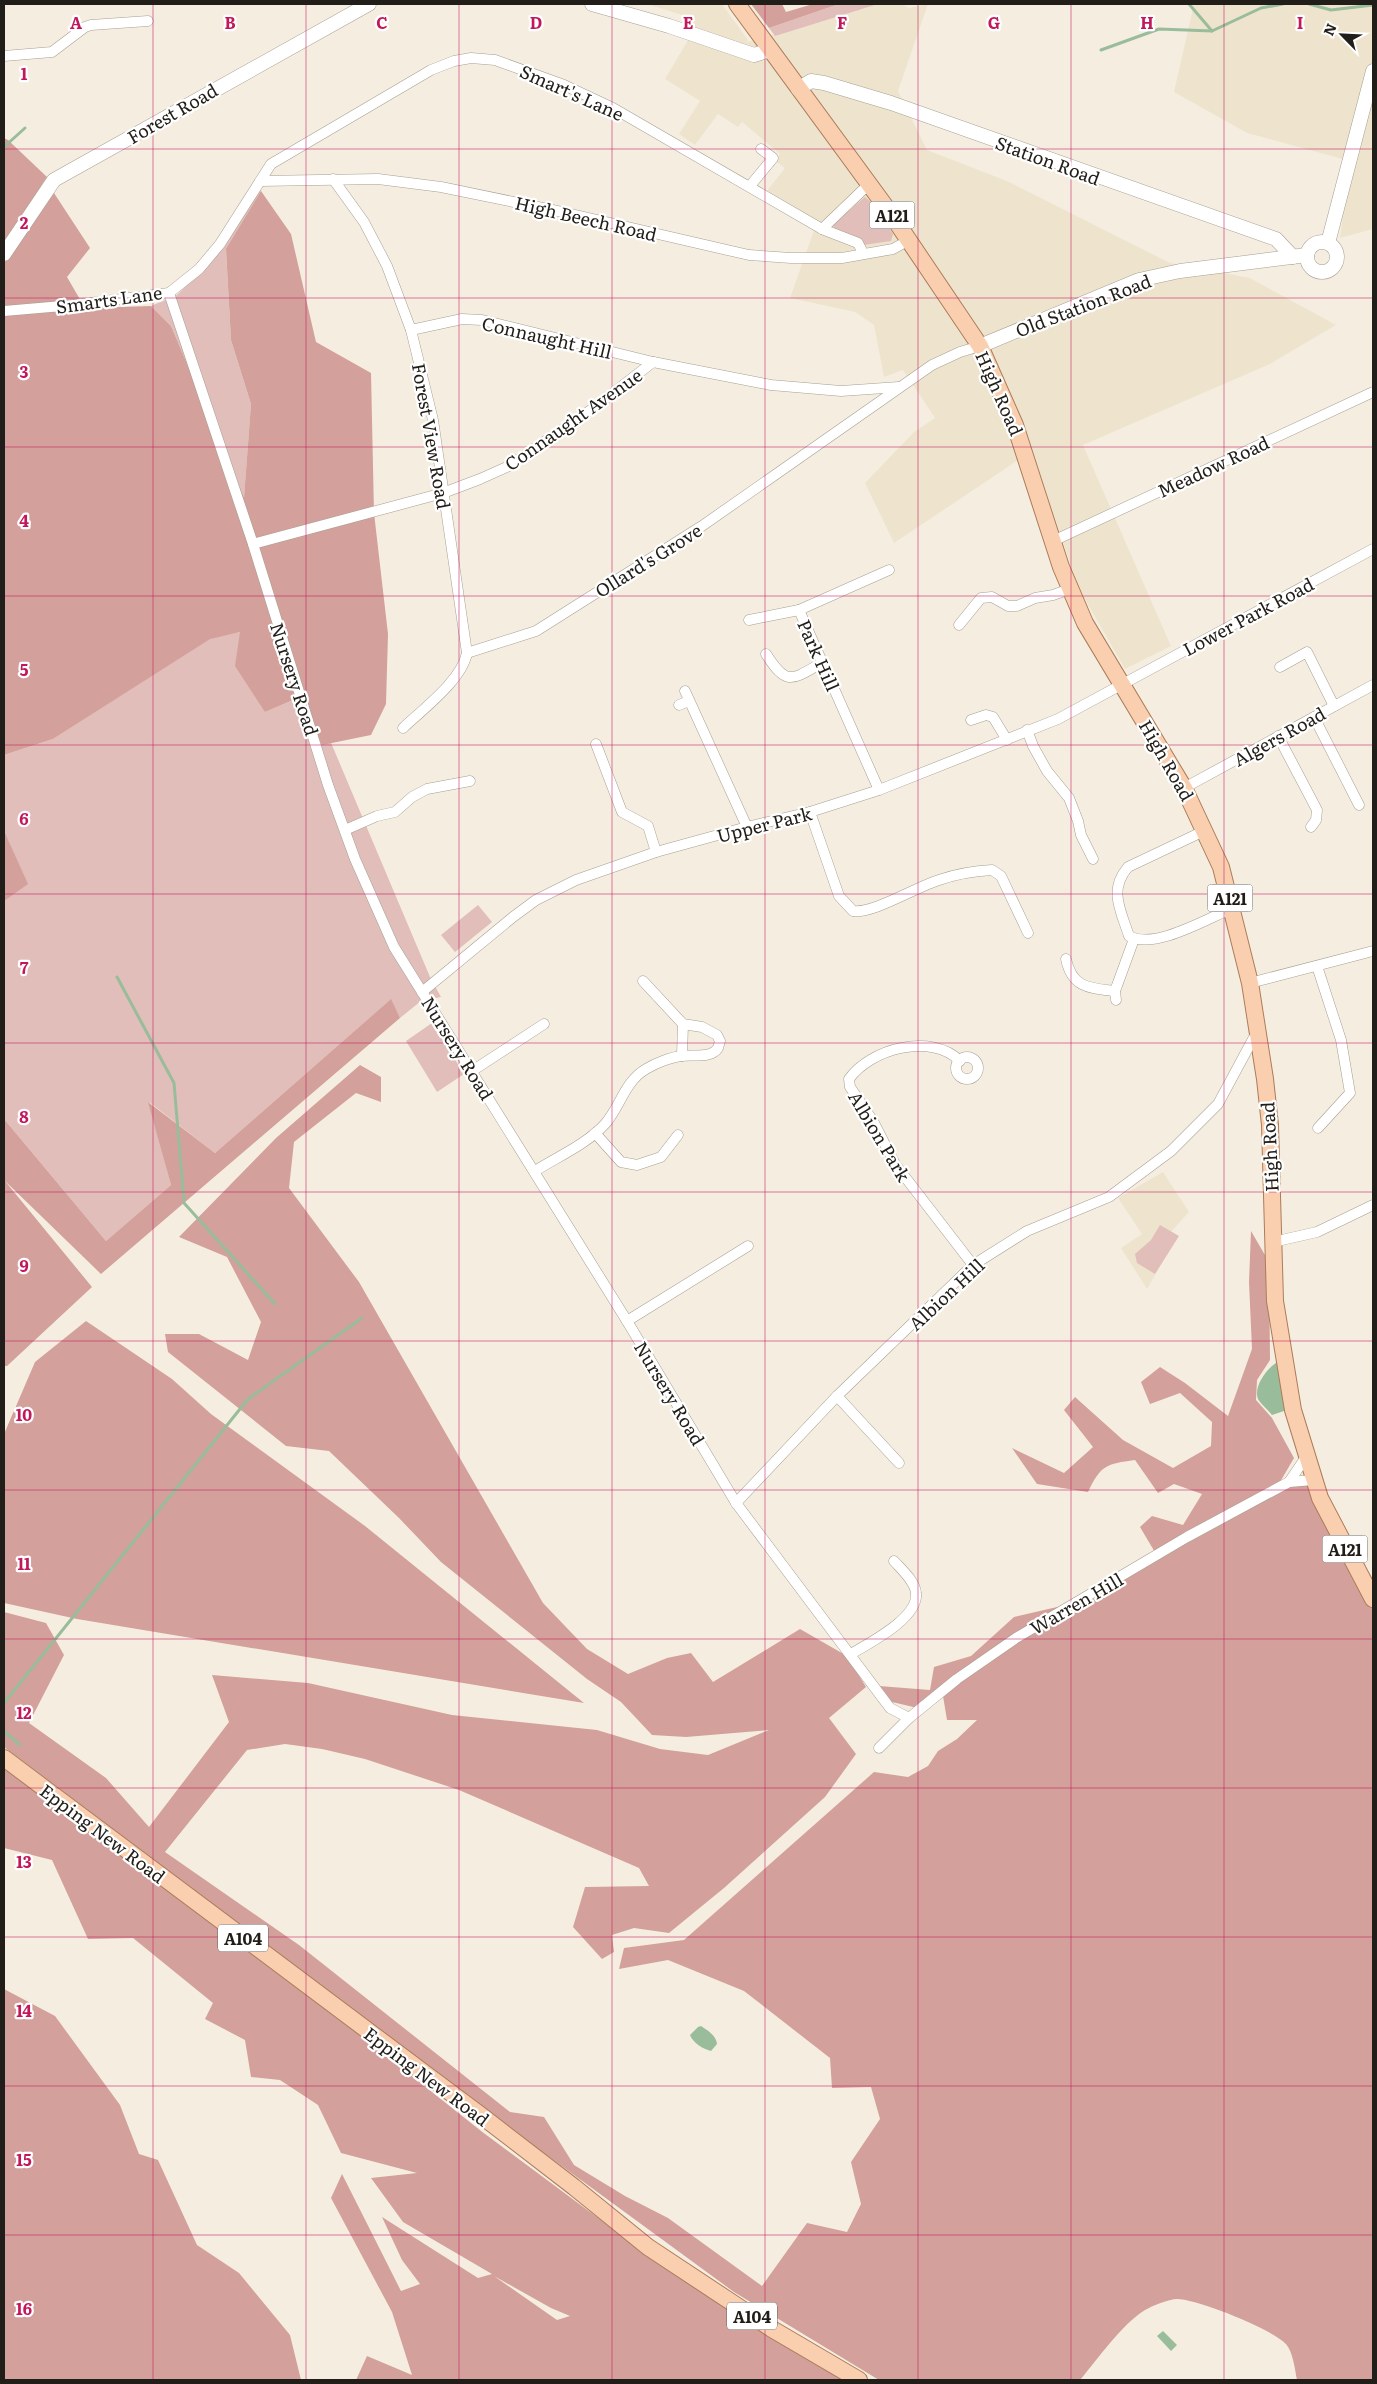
<svg xmlns="http://www.w3.org/2000/svg" width="1377" height="2384" font-family="Literata,serif">
<rect width="100%" height="100%" fill="#f5eee0"/>
<g fill="#eee4ce">
<path d="M647,4H722L748,40L747,42L878,4H902L909,8L928,4L898,91L927,150L1007,181L1170,263L1250,278L1336,325L1270,364L1083,445L1171,646L1125,669L1079,589L1032,451L894,543L865,483L914,432L935,418L903,370L884,377L874,325L855,312L790,298L817,222L766,192L785,168L775,161L780,154L742,122L738,127L718,114L695,145L679,134L700,101L665,79L688,40L685,16Z"/>
<path d="M1194,4H1373V229L1340,238L1350,161L1247,133L1174,92Z"/>
<path d="M1163,1172L1189,1212L1169,1234L1176,1238L1147,1289L1121,1248L1142,1234L1118,1198Z"/>
</g>
<g fill="#e1beba">
<path d="M839,4H878L775,36L769,28Z"/>
<path d="M258,188L261,191L226,250L231,340L251,404L244,499L171,326L151,306L177,295L195,277Z"/>
<path d="M865,197L871,202L893,234L891,241L864,245L837,231L832,225Z"/>
<path d="M240,632L265,712L300,697L329,738L430,977L441,997L421,1001L400,1018L390,1000L215,1153L149,1102L171,1185L106,1241L4,1119V755L53,739L210,638Z"/>
<path d="M478,905L492,922L455,952L441,935Z"/>
<path d="M432,1023L464,1074L437,1092L406,1041Z"/>
<path d="M1160,1225L1179,1236L1155,1274L1137,1263L1135,1254L1151,1240Z"/>
</g>
<g fill="#d3a09b" fill-rule="evenodd">
<path d="M751,4H782L786,12L813,4H839L769,28Z"/>
<path d="M4,138L8,140L47,177L4,243Z"/>
<path d="M261,191L291,234L316,342L371,373L374,513L388,634L386,704L371,735L322,745L300,697L265,712L235,666L240,632L210,639L53,739L4,755V263L54,193L90,248L67,277L85,308L151,306L171,326L244,498L251,404L231,340L226,249Z"/>
<path d="M4,831L28,884L4,901Z"/>
<path d="M391,999L400,1018L101,1274L5,1181L92,1287L7,1366H4V1119L106,1241L171,1185L148,1102L215,1153Z"/>
<path d="M360,1065L381,1077V1102L356,1093L294,1142L289,1188L359,1282L543,1603L587,1649L628,1674L667,1658L691,1653L713,1682L800,1629L847,1656L866,1687L829,1718L856,1754L825,1797L724,1888L669,1933L634,1928L612,1935L614,1952L602,1959L573,1927L585,1887L649,1886L639,1868L459,1790L365,1759L322,1749L285,1744L247,1750L165,1852L299,1945L510,2112L544,2117L574,2165L625,2196L668,2218L762,2286L807,2223L847,2232L861,2204L851,2162L880,2119L871,2087L832,2088L830,2058L744,1991L668,1960L619,1969L624,1948L684,1940L874,1772L908,1777L928,1766L938,1751L957,1739L977,1720H947L943,1696L922,1709L892,1702L879,1686L930,1690L934,1667L971,1656L1014,1617L1096,1598L1156,1554L1140,1527L1152,1516L1183,1525L1202,1494L1174,1484L1158,1493L1135,1460C1106,1464 1101,1465 1088,1492L1037,1484L1012,1448L1064,1473L1093,1447L1064,1410L1075,1397L1123,1440L1173,1468L1211,1446L1212,1422L1180,1393L1150,1404L1141,1382L1160,1367L1185,1383L1228,1416L1252,1349L1249,1282L1251,1231L1269,1262L1270,1360L1257,1380L1256,1400L1272,1418L1294,1458L1280,1482L1306,1485L1311,1488L1373,1606V2380H1297C1295,2370 1293,2352 1286,2344C1272,2329 1197,2299 1177,2299C1169,2299 1152,2306 1145,2310C1121,2325 1098,2359 1080,2380H879L734,2292L529,2142L4,1747V1612L46,1623L64,1655L29,1723L106,1778L149,1827L229,1722L212,1675L308,1683L452,1715L597,1730L660,1749L708,1755L769,1730L686,1737L652,1735L621,1702L587,1679L441,1562L399,1518L329,1451L286,1446L168,1352L165,1334H199L248,1360L261,1322L227,1257L179,1237L276,1138Z"/>
<path d="M86,1321L172,1379L211,1414L365,1526L584,1703L77,1619L4,1603V1434L35,1362Z"/>
<path d="M4,1765L133,1865L300,1987L481,2131L625,2238L849,2380H356L367,2356L412,2375L392,2312L331,2198L342,2174L401,2291L420,2284L402,2260L382,2217L478,2278L492,2274L403,2222L371,2178L417,2173L341,2153L318,2105L280,2080L251,2077L245,2040L205,2019L213,2003L133,1938L88,1939L52,1860L4,1848ZM494,2276L551,2308L570,2316L557,2320Z"/>
<path d="M4,1989L55,2016L120,2105L139,2154L158,2160L197,2245L239,2273L290,2335L301,2380H4Z"/>
</g>
<g fill="#99bc9a">
<path d="M1279,1361L1287,1410L1272,1415C1268,1410 1261,1404 1258,1399C1253,1386 1268,1367 1279,1361Z"/>
<path d="M701,2026C708,2031 716,2035 717,2044L711,2051C703,2049 693,2043 690,2035L698,2027Z"/>
<path d="M1163,2331L1177,2345L1171,2351L1157,2336Z"/>
</g>
<g fill="none" stroke-linecap="round" stroke-linejoin="round">
<g stroke="#99bc9a" stroke-width="3">
<path d="M1189,4L1212,31L1261,8L1283,4"/>
<path d="M1309,4L1331,10L1373,5"/>
<path d="M1101,50L1159,29L1212,31"/>
<path d="M4,147L25,128"/>
<path d="M117,977L174,1083L184,1203L275,1304"/>
<path d="M4,1703L248,1399L362,1318"/>
<path d="M4,1731L20,1745"/>
</g>
<defs>
<g id="minor">
<path d="M4,56L52,52L85,27L91,25L148,21"/>
<path d="M333,179L364,222L387,266L411,330L433,420L467,653C462,680 423,709 403,728"/>
<path d="M260,181L378,179L441,187L567,213L749,255L791,258H842L893,249L909,240"/>
<path d="M750,186L773,158L761,149"/>
<path d="M822,229L869,184"/>
<path d="M169,293L253,544L328,785L355,859L394,947L627,1321L736,1503L890,1708L909,1718"/>
<path d="M4,311L74,305L169,293L199,269L220,244L271,164L431,70L454,61L471,58L495,60L564,85L613,108L822,229L858,243L863,253"/>
<path d="M411,330L462,319L482,320L653,362L771,385L841,391L899,387"/>
<path d="M1053,541L1373,392"/>
<path d="M253,544L443,493L480,479L509,466L595,407L653,362"/>
<path d="M749,620L799,610"/>
<path d="M959,625L981,598L992,597L1008,606H1017L1035,598L1053,595L1070,589"/>
<path d="M467,653L536,631L702,526L932,365L960,352L980,346"/>
<path d="M766,654C787,687 792,680 823,662"/>
<path d="M1280,667L1307,652L1334,706"/>
<path d="M685,691L747,827"/>
<path d="M679,705L689,701"/>
<path d="M1314,717L1359,805"/>
<path d="M971,720L986,715L993,717L1007,740"/>
<path d="M1027,730L1033,746L1047,771L1069,798L1078,821L1081,835L1093,859"/>
<path d="M1278,736L1317,810L1316,820L1311,827"/>
<path d="M596,744L622,812L648,826L656,852"/>
<path d="M1184,788L1373,685"/>
<path d="M879,790L799,610L889,570"/>
<path d="M810,812L839,896L853,911C873,914 916,887 939,880C956,874 974,871 992,870L1001,876L1028,933"/>
<path d="M345,830L377,816L395,812L412,797L427,789L470,781"/>
<path d="M1206,830L1128,867C1108,890 1121,911 1129,936C1155,950 1206,919 1233,908"/>
<path d="M1066,959C1072,988 1089,988 1115,991"/>
<path d="M1317,966L1341,1040L1350,1093L1318,1128"/>
<path d="M1250,983L1373,951"/>
<path d="M422,992L513,917L536,900L576,880L656,852L747,827L810,812L879,790L1058,719L1373,549"/>
<path d="M1116,1000L1115,991L1134,939"/>
<path d="M682,1056L683,1024"/>
<circle cx="967" cy="1068" r="11"/>
<path d="M960,1061C931,1032 870,1049 849,1079L850,1087L873,1121L895,1164L973,1265"/>
<path d="M472,1071L544,1024"/>
<path d="M595,1133L621,1162L637,1165L661,1157L678,1135"/>
<path d="M535,1171C557,1157 587,1144 605,1124C620,1107 625,1081 646,1069C656,1063 671,1057 682,1056C693,1054 711,1059 718,1048L720,1041L717,1035L702,1027L683,1024L643,981"/>
<path d="M1273,1242L1317,1232L1373,1205"/>
<path d="M627,1321L748,1246"/>
<path d="M837,1396L899,1463"/>
<path d="M1289,1482L1313,1480"/>
<path d="M736,1503L837,1396L973,1265L1027,1231L1109,1197L1171,1151L1218,1104L1253,1039L1258,1035"/>
<path d="M851,1654C869,1643 919,1618 916,1593C915,1581 901,1569 894,1561"/>
<path d="M879,1748L909,1718L957,1679L1016,1638L1187,1537L1289,1482L1306,1457"/>
</g>
<g id="tertiary">
<path d="M592,4L669,26L754,55L770,50"/>
<path d="M798,89L811,81L824,83L891,103L1276,239L1293,257"/>
<circle cx="1322" cy="257" r="15"/>
<path d="M1328,243L1373,71"/>
<path d="M4,254L54,180L369,4"/>
<path d="M980,346L1139,280L1180,271L1307,255"/>
</g>
<g id="primary">
<path d="M737,4L891,214L980,346L1015,425L1061,567L1085,623L1184,788L1221,867L1250,983L1265,1079L1270,1125L1275,1301L1293,1410L1320,1498L1373,1599"/>
<path d="M4,1758L483,2117L574,2187L648,2247L772,2329L859,2380"/>
</g>
</defs>
<use href="#minor" stroke="#a6a092" stroke-width="11"/>
<use href="#tertiary" stroke="#a6a092" stroke-width="15"/>
<use href="#primary" stroke="#ac7c59" stroke-width="18"/>
<use href="#minor" stroke="#fff" stroke-width="10"/>
<use href="#tertiary" stroke="#fff" stroke-width="14"/>
<use href="#primary" stroke="#facfb0" stroke-width="16"/>
</g>
<path fill="none" stroke="#c2185b" stroke-width="1" stroke-opacity="0.55" d="M153,4V2380M306,4V2380M459,4V2380M612,4V2380M765,4V2380M918,4V2380M1071,4V2380M1224,4V2380M4,149H1373M4,298H1373M4,447H1373M4,596H1373M4,745H1373M4,894H1373M4,1043H1373M4,1192H1373M4,1341H1373M4,1490H1373M4,1639H1373M4,1788H1373M4,1937H1373M4,2086H1373M4,2235H1373"/>
<g text-anchor="middle" dominant-baseline="central" stroke-width="4.5" stroke-linejoin="round" paint-order="stroke">
<g fill="#fff" stroke="#64625e" stroke-width="1">
<rect x="869.5" y="201.5" width="45" height="27" rx="4"/>
<rect x="1207.5" y="884.5" width="45" height="27" rx="4"/>
<rect x="1322.5" y="1535.5" width="45" height="27" rx="4"/>
<rect x="218" y="1924.5" width="50" height="27" rx="4"/>
<rect x="727" y="2302.5" width="50" height="27" rx="4"/>
</g>
<g font-size="16" font-weight="bold" fill="#211e19">
<text x="892" y="215">A121</text>
<text x="1230" y="898">A121</text>
<text x="1345" y="1549">A121</text>
<text x="243" y="1938">A104</text>
<text x="752" y="2316">A104</text>
</g>
<g font-size="18" fill="#211e19" stroke="#fff">
<text transform="translate(572 92) rotate(24)">Smart's Lane</text>
<text transform="translate(172 113) rotate(-30)">Forest Road</text>
<text transform="translate(1048 160) rotate(20)">Station Road</text>
<text transform="translate(586 218) rotate(13)">High Beech Road</text>
<text transform="translate(109 299) rotate(-8)">Smarts Lane</text>
<text transform="translate(1083 305) rotate(-21)">Old Station Road</text>
<text transform="translate(547 337) rotate(13)">Connaught Hill</text>
<text transform="translate(1000 393) rotate(66)">High Road</text>
<text transform="translate(573 419) rotate(-35)">Connaught Avenue</text>
<text transform="translate(432 436) rotate(80)">Forest View Road</text>
<text transform="translate(1213 466) rotate(-25)">Meadow Road</text>
<text transform="translate(648 560) rotate(-32)">Ollard's Grove</text>
<text transform="translate(1248 616) rotate(-28)">Lower Park Road</text>
<text transform="translate(819 655) rotate(66)">Park Hill</text>
<text transform="translate(295 679) rotate(72)">Nursery Road</text>
<text transform="translate(1279 736) rotate(-29)">Algers Road</text>
<text transform="translate(1167 760) rotate(60)">High Road</text>
<text transform="translate(764 824) rotate(-14)">Upper Park</text>
<text transform="translate(458 1048) rotate(58)">Nursery Road</text>
<text transform="translate(880 1136) rotate(59)">Albion Park</text>
<text transform="translate(1269 1147) rotate(-93)">High Road</text>
<text transform="translate(946 1294) rotate(-43)">Albion Hill</text>
<text transform="translate(670 1393) rotate(59)">Nursery Road</text>
<text transform="translate(1076 1603) rotate(-30)">Warren Hill</text>
<text transform="translate(103 1833) rotate(37)">Epping New Road</text>
<text transform="translate(427 2076) rotate(37)">Epping New Road</text>
</g>
</g>
<g font-size="16" text-anchor="middle" font-weight="bold" fill="#c2185b" stroke="#fff" stroke-width="4.5" stroke-linejoin="round" paint-order="stroke">
<text x="76" y="29">A</text>
<text x="230" y="29">B</text>
<text x="382" y="29">C</text>
<text x="536" y="29">D</text>
<text x="688" y="29">E</text>
<text x="842" y="29">F</text>
<text x="994" y="29">G</text>
<text x="1147" y="29">H</text>
<text x="1300" y="29">I</text>
<text x="24" y="80">1</text>
<text x="24" y="229">2</text>
<text x="24" y="378">3</text>
<text x="24" y="527">4</text>
<text x="24" y="676">5</text>
<text x="24" y="825">6</text>
<text x="24" y="974">7</text>
<text x="24" y="1123">8</text>
<text x="24" y="1272">9</text>
<text x="24" y="1421">10</text>
<text x="24" y="1570">11</text>
<text x="24" y="1719">12</text>
<text x="24" y="1868">13</text>
<text x="24" y="2017">14</text>
<text x="24" y="2166">15</text>
<text x="24" y="2315">16</text>
</g>
<rect width="1377" height="2384" fill="none" stroke="#211e19" stroke-width="10"/>
<g transform="translate(1342 35) rotate(294)" stroke="#ffffff" stroke-width="4" paint-order="stroke">
<path d="M0-4L9 19L0 12L-9 19Z" fill="#211e19"/>
<text y="-8" font-size="14" font-weight="bold" text-anchor="middle" fill="#211e19">N</text>
</g>
</svg>
